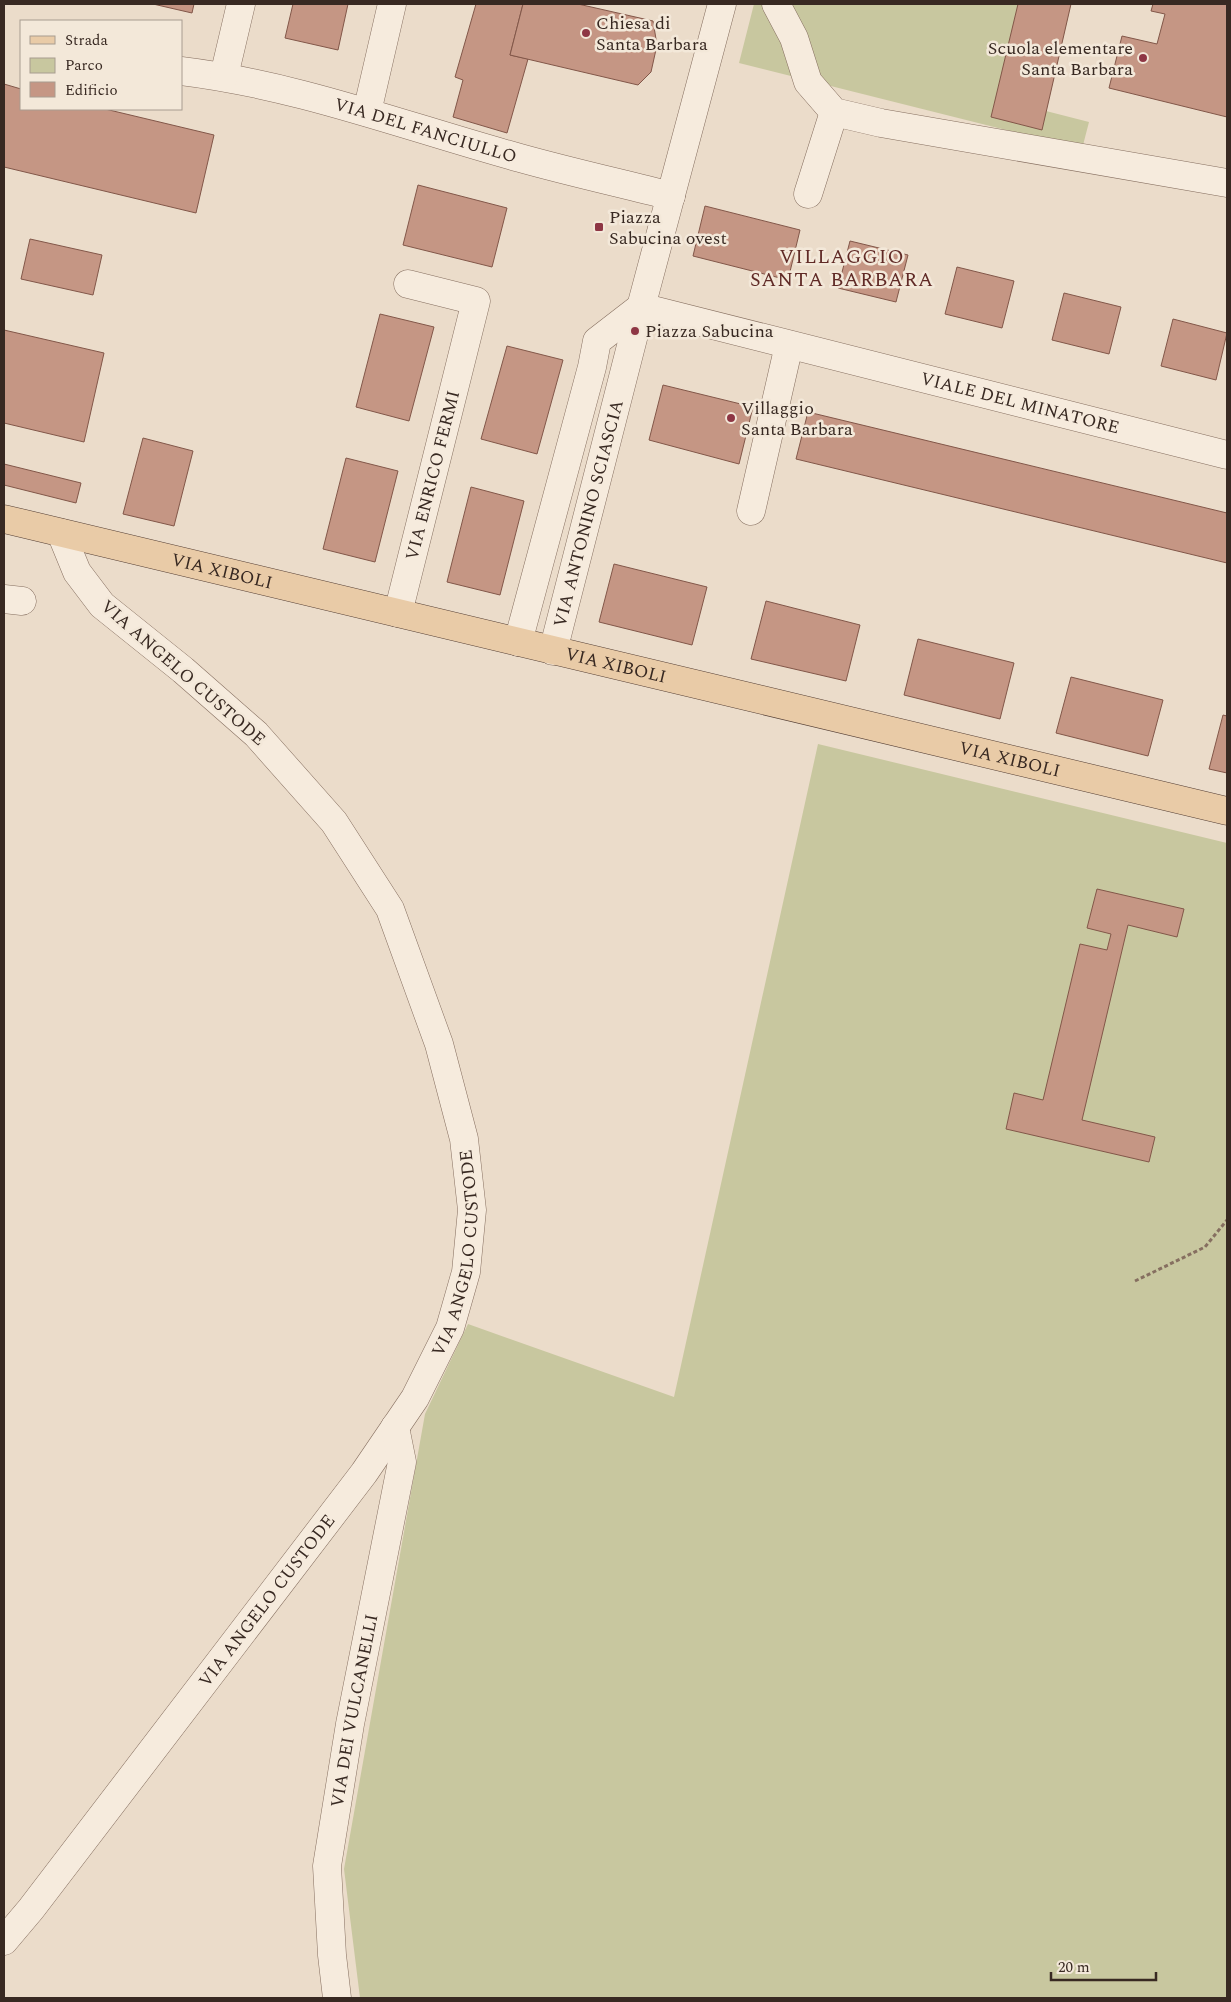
<svg xmlns="http://www.w3.org/2000/svg" width="1231" height="2002" font-family="Spectral,serif">
<rect width="100%" height="100%" fill="#ebdcca"/>
<g fill="#c8c79f">
<path d="M754,4H1071L1046,111L1089,122L1082,149L739,63Z"/>
<path d="M818,744L1227,843V1998H360L344,1869L425,1414L468,1324L674,1397Z"/>
</g>
<g fill="#c59684" stroke="#825749">
<path d="M153,4H194L192,13Z"/>
<path d="M293,4H348L338,50L285,38Z"/>
<path d="M476,4H523L510,55L528,59L507,133L453,117L463,80L455,77Z"/>
<path d="M523,4H578L653,21L657,45L651,72L638,85L510,55Z"/>
<path d="M1018,4H1071L1042,130L991,117Z"/>
<path d="M1153,4H1227V117L1109,88L1122,36L1157,44L1165,14L1151,11Z"/>
<path d="M4,84L21,89V109H105L214,135L196,213L4,167Z"/>
<path d="M418,185L507,208L492,267L403,245Z"/>
<path d="M705,206L800,230L788,280L693,256Z"/>
<path d="M30,239L102,255L93,295L21,279Z"/>
<path d="M850,241L908,255L896,302L838,288Z"/>
<path d="M957,267L1014,281L1002,328L945,314Z"/>
<path d="M1064,293L1121,307L1109,354L1052,340Z"/>
<path d="M380,314L434,327L409,421L356,407Z"/>
<path d="M1173,319L1227,333L1216,380L1161,366Z"/>
<path d="M4,330L104,353L84,442L4,423Z"/>
<path d="M507,346L563,360L537,454L481,439Z"/>
<path d="M663,385L753,407L739,464L649,440Z"/>
<path d="M808,412L1227,513V563L796,459Z"/>
<path d="M143,438L193,451L174,526L123,514Z"/>
<path d="M346,458L398,471L375,562L323,549Z"/>
<path d="M4,464L81,483L76,503L4,485Z"/>
<path d="M471,487L524,501L500,595L447,582Z"/>
<path d="M614,564L707,587L692,645L599,622Z"/>
<path d="M766,601L860,625L846,681L751,659Z"/>
<path d="M918,639L1014,663L1000,719L904,695Z"/>
<path d="M1071,677L1163,700L1148,756L1056,733Z"/>
<path d="M1223,715L1227,716V773L1209,769Z"/>
<path d="M1097,889L1184,909L1177,937L1128,925L1082,1120L1155,1137L1149,1162L1006,1129L1014,1093L1043,1100L1080,944L1107,950L1111,934L1087,928Z"/>
</g>
<g fill="none" stroke-linecap="round" stroke-linejoin="round">
<defs>
<g id="minor">
<path d="M776,4L794,38L808,82L834,112L881,123L1227,183"/>
<path id="s1" d="M181,71C297,85 407,127 520,158C570,172 620,183 671,196"/>
<path d="M224,76L241,4"/>
<path d="M367,112L392,4"/>
<path d="M808,194L834,112"/>
<path id="s2" d="M641,307L1227,455"/>
<path d="M751,511L789,345"/>
<path d="M4,599L22,601"/>
<path id="s3" d="M398,613L476,301L408,284"/>
<path d="M518,642L592,367L597,341L641,307"/>
<path id="s4" d="M553,651L641,307L722,4"/>
<path id="s5" d="M4,1941L31,1909L364,1473L415,1398L450,1328L466,1272L472,1210L464,1139L439,1044L390,909L334,822L256,734L183,670L102,605L77,572L61,533"/>
<path id="s6" d="M337,1998L332,1955L327,1866L350,1724L402,1462L395,1427"/>
</g>
<g id="major">
<path id="s7" d="M4,519L1227,811"/>
</g>
</defs>
<use href="#minor" stroke="#866f60" stroke-width="29"/>
<use href="#major" stroke="#543e34" stroke-width="29"/>
<path stroke="#866f60" stroke-width="3" stroke-dasharray="4 2.5" stroke-linecap="butt" d="M1135,1281L1205,1247L1227,1220"/>
<use href="#minor" stroke="#f6ebdd" stroke-width="28"/>
<use href="#major" stroke="#e9cba7" stroke-width="28"/>
</g>
<g fill="#8e3644" stroke="#f3e8d9" stroke-width="2">
<circle cx="586" cy="33" r="5"/>
<circle cx="1143" cy="58" r="5"/>
<rect x="594" y="222" width="10" height="10" rx="2.5"/>
<circle cx="635" cy="331" r="5"/>
<circle cx="731" cy="418" r="5"/>
</g>
<g text-anchor="middle" dominant-baseline="central" stroke-width="5" stroke-linejoin="round" paint-order="stroke">
<g font-size="18" fill="#382922" stroke="#f3e8d9" text-anchor="start">
<text x="596" y="23">Chiesa di<tspan x="596" dy="21">Santa Barbara</tspan></text>
<text x="1133" y="48" text-anchor="end">Scuola elementare<tspan x="1133" dy="21">Santa Barbara</tspan></text>
<text x="609" y="217">Piazza<tspan x="609" dy="21">Sabucina ovest</tspan></text>
<text x="645" y="331">Piazza Sabucina</text>
<text x="741" y="408">Villaggio<tspan x="741" dy="21">Santa Barbara</tspan></text>
</g>
<g font-size="18" fill="#382922" stroke="#f3e8d9">
<text stroke="none"><textPath href="#s1" startOffset="252">VIA DEL FANCIULLO</textPath></text>
<text stroke="none"><textPath href="#s2" startOffset="391">VIALE DEL MINATORE</textPath></text>
<text stroke="none"><textPath href="#s3" startOffset="142">VIA ENRICO FERMI</textPath></text>
<text stroke="none"><textPath href="#s4" startOffset="142">VIA ANTONINO SCIASCIA</textPath></text>
<text stroke="none"><textPath href="#s7" startOffset="224">VIA XIBOLI</textPath></text>
<text stroke="none"><textPath href="#s7" startOffset="629">VIA XIBOLI</textPath></text>
<text transform="translate(183 673) rotate(41)">VIA ANGELO CUSTODE</text>
<text stroke="none"><textPath href="#s7" startOffset="1034">VIA XIBOLI</textPath></text>
<text stroke="none"><textPath href="#s5" startOffset="835">VIA ANGELO CUSTODE</textPath></text>
<text stroke="none"><textPath href="#s5" startOffset="430">VIA ANGELO CUSTODE</textPath></text>
<text stroke="none"><textPath href="#s6" startOffset="290">VIA DEI VULCANELLI</textPath></text>
</g>
<g font-size="20" letter-spacing="1" fill="#602a26" stroke="#f3e8d9">
<text x="842" y="257">VILLAGGIO<tspan x="842" dy="23">SANTA BARBARA</tspan></text>
</g>
</g>
<rect width="1231" height="2002" fill="none" stroke="#382922" stroke-width="10"/>
<rect x="20" y="20" width="162" height="90" fill="#f3e8d9" stroke="#a89c90"/>
<rect x="30" y="36" width="25" height="8" fill="#e9cba7" stroke="#a89c90"/>
<text x="65" y="45" font-size="15" fill="#382922">Strada</text>
<rect x="30" y="58" width="25" height="15" fill="#c8c79f" stroke="#a89c90"/>
<text x="65" y="70" font-size="15" fill="#382922">Parco</text>
<rect x="30" y="82" width="25" height="15" fill="#c59684" stroke="#a89c90"/>
<text x="65" y="95" font-size="15" fill="#382922">Edificio</text>
<path d="M1051 1972v8h105v-8" fill="none" stroke="#382922" stroke-width="2.5"/>
<text x="1058" y="1972" font-size="15" fill="#382922" stroke="#f3e8d9" stroke-width="4" paint-order="stroke">20 m</text>
</svg>
